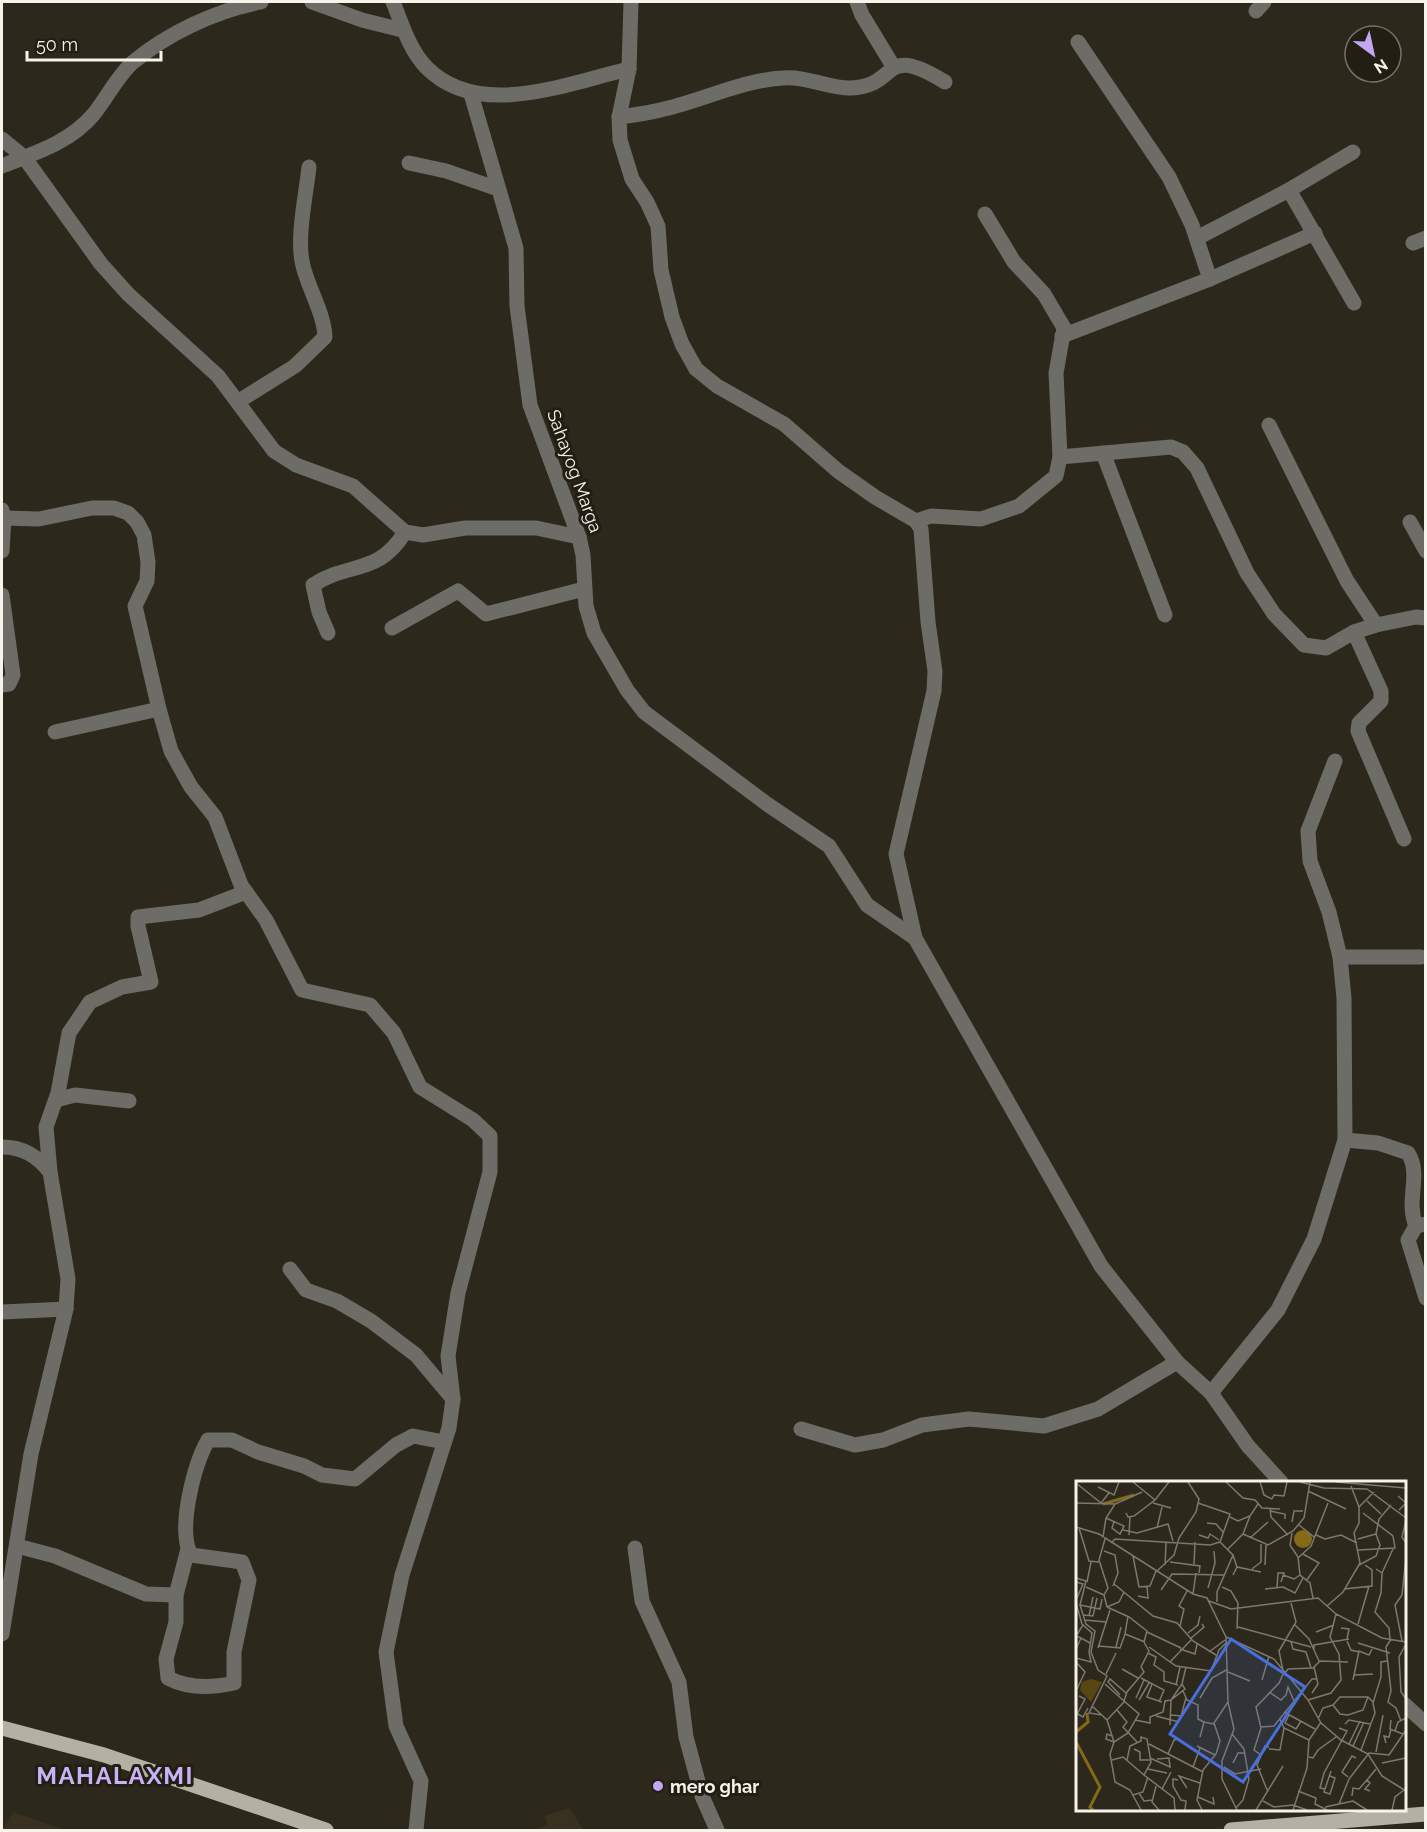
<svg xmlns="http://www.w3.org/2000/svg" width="1427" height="1832" font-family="Raleway,sans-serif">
<rect width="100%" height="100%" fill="#2c281c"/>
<g fill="#38311f">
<path d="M570,1808L583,1830H532L548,1825L544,1816Z"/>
<path d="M14,1812L64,1830H2Z"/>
</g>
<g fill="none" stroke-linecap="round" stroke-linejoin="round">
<g stroke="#6e6c66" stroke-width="15">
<path d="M312,2L362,20L402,30"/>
<path d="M393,2C402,24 409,49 426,67C479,121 566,83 629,69"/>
<path d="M631,2L629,69L619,117L620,140L632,179L647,202L658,226L661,270L672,317L682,344L696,369L717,386L784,424L838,471L875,497L916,521L921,529L928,622L935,671L934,691L896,854L915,938L1101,1266L1177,1362L1211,1393L1248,1446L1281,1482"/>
<path d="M857,2L862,15L893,66"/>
<path d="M1256,11L1264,2"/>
<path d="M1078,42L1169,177L1192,225L1210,279"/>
<path d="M471,94L516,248L517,306L530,405L579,537L583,555L586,606L594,633L627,690L644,712L767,804L829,846L867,905L915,938"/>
<path d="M619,117C634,115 650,113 664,109C704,100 742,80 783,78C807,76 831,89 851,88C900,86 880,42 945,82"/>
<path d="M2,139L24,157L101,264L128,294L218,376L274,451L296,465L353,486L405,532L423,535L465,528H536L579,537"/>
<path d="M409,163L446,171L498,189"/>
<path d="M2,166C35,153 69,143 93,115C106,99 117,77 132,63C168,33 215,11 261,2"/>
<path d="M1289,190L1354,303"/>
<path d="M1197,238L1289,190L1353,152"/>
<path d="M1413,243L1426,238"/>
<path d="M1062,336L1210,279L1315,233"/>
<path d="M239,401L295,366L325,337C324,313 309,290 303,266C296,239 306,195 309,167"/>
<path d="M1269,425L1347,581L1376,625"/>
<path d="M1103,453L1165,615"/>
<path d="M1060,457L1171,447L1183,452L1197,468L1247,573L1274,614L1304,645L1326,648L1354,632L1376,625L1416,617L1426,618"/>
<path d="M2,510L4,518L2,551"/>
<path d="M4,518L39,519L92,508H114L128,513L137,522L144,535L148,562L147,581L135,606L159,709L171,751L191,787L215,817L241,885L266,920L302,990L370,1005L394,1033L420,1087L473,1120L490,1136V1172L458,1293L448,1356L453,1399L449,1428L402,1575L386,1652L396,1726L421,1781L416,1830"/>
<path d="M916,521L931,516L981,519L1019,506L1056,476L1060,457L1056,373L1064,328L1044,294L1014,262L985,214"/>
<path d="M1410,522L1426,551"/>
<path d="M2,595L13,675L9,684L2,685"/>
<path d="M392,628L458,591L486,614L584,589"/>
<path d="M1354,632L1381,691V701L1359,723L1358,731L1404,839"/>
<path d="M328,633L319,612L313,585C350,561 378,576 405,532"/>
<path d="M55,732L159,709"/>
<path d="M1340,957H1421"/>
<path d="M56,1100L75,1095L129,1101"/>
<path d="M1345,1140L1378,1143L1408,1153C1422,1175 1405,1200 1416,1226"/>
<path d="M2,1147C23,1147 37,1156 50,1172"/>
<path d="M1426,1224L1416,1226L1408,1240L1426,1298"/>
<path d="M290,1269L306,1290L337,1301L371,1321L416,1355L453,1399"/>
<path d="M2,1312L66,1309"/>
<path d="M1211,1393L1278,1310L1314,1239L1345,1140L1344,998L1340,957L1329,912L1310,861L1308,831L1335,761"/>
<path d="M801,1429L855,1445L883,1440L922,1425L969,1419L1044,1426L1098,1409L1177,1362"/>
<path d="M17,1546L55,1556L146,1594L176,1595"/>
<path d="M635,1548L642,1601L679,1682L686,1737L702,1796L717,1830"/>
<path d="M188,1549L176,1595V1622L166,1659L168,1678C189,1689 212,1688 234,1683V1652L249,1580L242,1562L191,1555C177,1530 194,1465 208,1440H232L258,1452L304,1466L322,1475L355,1479L396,1445L413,1436L444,1442"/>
<path d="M2,1634L31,1454L66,1309L68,1279L50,1172L46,1127L58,1093L69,1033L90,1002L122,987L151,982L138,926V917L199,910L246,892"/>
<path d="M1404,1704L1426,1724"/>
</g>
<g stroke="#b5b0a4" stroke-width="15">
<path d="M2,1728L104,1755L326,1830"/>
<path d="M1231,1830L1426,1814"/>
</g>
</g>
<circle fill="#c2a8f2" stroke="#221e13" stroke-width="2" cx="658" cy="1786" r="6"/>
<g text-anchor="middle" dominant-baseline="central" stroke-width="6" stroke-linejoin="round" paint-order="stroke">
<g font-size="18" fill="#f6f3eb" stroke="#221e13">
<text transform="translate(575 471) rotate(70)">Sahayog Marga</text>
</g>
<g font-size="18" font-weight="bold" fill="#f6f3eb" stroke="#221e13" text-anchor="start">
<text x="670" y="1786">mero ghar</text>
</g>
<g font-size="24" font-weight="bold" letter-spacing="1.5" fill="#c9b1f7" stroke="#221e13">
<text x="115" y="1775">MAHALAXMI</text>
</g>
</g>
<g transform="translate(1076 1481)">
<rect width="330" height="330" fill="#2c281c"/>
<path d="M15,198L26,201L15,221L4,209L6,201Z" fill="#584713"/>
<path d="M218 58a9 9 0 1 1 18 0a9 9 0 1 1-18 0Z" fill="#846917"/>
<path fill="none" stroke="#846917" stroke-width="3" d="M27,23L58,14M0,251L12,241L11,232M0,261L24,306L14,326L17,329"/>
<path fill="none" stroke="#7d796f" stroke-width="1.5" d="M57,1L79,19L93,1M150,1L167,17L179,19L186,27L204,28M184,1L188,14L196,18M224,1L248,7L291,8L330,37M260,1L330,7M0,2L25,22L33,12M22,6L38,14L43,1M232,10L270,28M322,15L330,22L323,29M196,18L198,14L208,15L211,1M291,20L305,33M0,22L39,23M77,22L95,27M122,22L154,33L144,61M283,26L298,11M194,27L195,36L212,54M194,30L209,33V38M50,32L52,36L58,35L79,19M154,36L162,40L174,35L182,23M30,37L48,45L44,53L36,47L38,41M330,39L326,56L330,62M216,41L218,30H227M131,42L140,43L147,51M223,44L238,56M0,46L23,53L117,113L131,117L150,156L198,178L232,219L245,242L265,259L292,273L306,295L330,310M3,47L13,80L23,81M81,47L86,26M47,49L61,52L92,43L97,60M216,52L214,64L222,76L224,94L234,102L237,117M167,53L174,35M53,54L54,36M123,54L132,57L134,53L143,59M240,54L249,58L265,54L281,62M27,56L30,37L39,23L66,11M174,57L192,41M29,58L23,79L32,107L28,114L31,126M282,58L300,53M35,62L39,58L134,64L144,61M152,68L167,53L192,64L217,50L228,37L234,1M282,69L319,67L317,55L287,32M28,70L39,74L42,92L37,105M227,73L243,82L230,100M57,75L63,106L74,105L80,90M222,77L235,65L252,22M94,81L124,85L123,92M118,83L119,61M89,84L90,62M189,84L190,64M283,84L300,75L304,64L300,53L303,38L315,24M161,86L185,91M176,88L185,81V63M300,88L306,92L317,68M81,90L98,74L103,57L120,31L123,18L112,1M306,92L305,112L299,131L313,147L314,158M157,94L161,86L157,74M207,94L218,98L224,94M0,97L10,100L4,124L10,143L19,150L15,171L22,189L31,195L13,232L26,234M0,101L7,103L1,117M11,101L15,81M38,103L77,135L101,142L117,160L140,174M10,106L28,114M146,106L155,110L162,122L161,148M201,106L202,92H208L205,101M132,107L139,82L138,70M189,108L207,106L219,112L227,97M268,108L296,105V89L289,84M85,109L96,93L149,94M117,113L120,92M62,115L72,117L71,105M133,120L155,128L242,117L260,133L306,157L330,161M141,121V111L157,74L144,61M0,122L6,143L16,152L13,171M4,124L24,128L26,118M251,125L267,111L284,82L278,52L283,42V26L275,5M31,126L53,136L71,150L68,161L73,170L65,186L68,191L51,211L48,220L63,233L52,252L38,261L34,273L39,301L54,309L65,329M31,126L43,121L48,111M7,134L17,135L21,117M13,135L17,116M52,135L49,153L69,161M9,139L30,141M282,143L293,105M219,144L233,158L243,180M104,145L108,128L103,125L111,110M162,146L235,166M265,147L273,148L271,158M71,151L105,167M240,151L258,144M112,152L122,144L124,135M5,157L0,155L7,144M114,158L128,146L126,143M315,158L310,166L315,210L312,221L320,227L325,240M271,160L275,169L283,171M326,160L319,124L326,114L330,76M215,161L217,168L230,171L235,187M282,162L314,172M330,163L323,176L325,211L330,218M23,165L44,167L49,153M40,166L45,146M73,166L100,185L135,190L143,169L151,161M22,167L34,129M0,168L5,157L14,162M104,168L119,173L121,163M238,168V164L273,158M133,171L149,159M72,172L80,176L78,184L88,191V200L102,204M0,177L15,181L13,171M0,181L9,191L0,210M94,181L115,159M46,188L62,197M207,190L203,170L220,141L215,122M152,191L174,200M209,192L212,188L237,187L244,180L272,181M30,193L40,172M278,194L297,193M65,197L88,209L83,221M186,199L193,175M277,199L283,170L293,174L296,168M29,203L48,220M76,203L71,216L86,221M100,204L104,186M107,210L111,219L122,224V238L128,241M193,211L205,219L210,214M236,212L242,203L238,186M44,214L32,201L34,198L50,212M210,214L212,206L218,220M292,216L287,229L272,234L264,233L257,224L264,216H292L297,221M60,217L68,199M124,217L136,197L152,188M63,219L73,202M232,219L255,212L265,199L263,173L254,156L260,133M152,221L158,248L146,280V298L161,329M16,225L31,239L38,261M41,229L51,241L47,246L61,261M208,231L239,248M0,232L7,236L12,227M95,234L105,235L110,217M213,234L209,242L220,248L225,240M0,235L9,218L3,215M80,235L103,241M204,238L208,247L233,259M242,238L247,227L257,224M31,239L48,221M59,239L74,242V236L87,231L89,220L95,219L106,203L110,186M315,239L314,248L327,253M269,243L273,239L294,243M94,244L95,219L109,208L106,203M185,246L198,245L236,198H241M319,250L322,241L330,237M156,253L168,268L173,298L167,319L160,327M36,255L31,253L30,258L38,261M124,256L128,241L138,243M310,262L308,255L313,256L315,248M73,263L127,291M273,263L284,240M121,265L139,274M277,265L288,241M58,268L64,271V279H74M193,268L204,269L208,247M285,269L299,232L297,222L305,196V181L311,180M300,271L307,234M92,273L98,259L103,258M185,274L178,269L185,247L180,226L203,202L208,191M233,276L237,277L242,269L260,256M74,277L94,286L93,277L81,278M36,279L47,276L68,294M51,279L54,265L65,260V256L71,258L75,281L68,294L98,317L99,329M157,282L162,272H169M306,282L330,277M117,286L124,267M148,286L159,293L185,288M72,288L91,292M254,295L259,297L254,313L248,311L255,290M272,296L266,291L276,275L280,277M102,299L97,298V305L105,319L110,320L109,329M80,305L76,321L83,329M111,307L103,295L124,302M86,308L95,291M249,308L244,307L248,292L271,250L263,247M222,310L240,317L239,323L251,329M294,310L289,308L294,302L291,299L300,288M192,311L181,284L189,265L193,266M63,312L68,320L77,319M57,314L67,311L72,296M276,315L277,307L283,308L291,299M122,316L138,323L137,316M187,320L198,326L217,324L231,329M263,323L277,320L291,329M249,326L263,323L273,298L293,272L313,274L330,249M126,329L121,319L127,289L140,273L144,260L138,242L152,221L150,156M180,329L207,285M217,329L231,287L233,259L245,241M316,329L319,316L328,309"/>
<path fill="#486fdc" fill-opacity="0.15" stroke="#486fdc" stroke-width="3" d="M155,158L229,206L167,301L94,253Z"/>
<rect width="330" height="330" fill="none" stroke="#f6f3eb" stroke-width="3"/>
</g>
<rect width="1427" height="1832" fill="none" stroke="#f6f3eb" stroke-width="6"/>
<g transform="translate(1373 54) rotate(147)"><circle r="28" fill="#221e13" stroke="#777369" stroke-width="1.5"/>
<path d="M0-4.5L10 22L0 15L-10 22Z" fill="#c2a8f2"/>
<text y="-9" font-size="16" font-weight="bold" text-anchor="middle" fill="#f6f3eb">N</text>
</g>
<path d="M27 51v9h134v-9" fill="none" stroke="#f6f3eb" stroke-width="3"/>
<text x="36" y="51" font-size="18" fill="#f6f3eb" stroke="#221e13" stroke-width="4.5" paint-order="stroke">50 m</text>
</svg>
